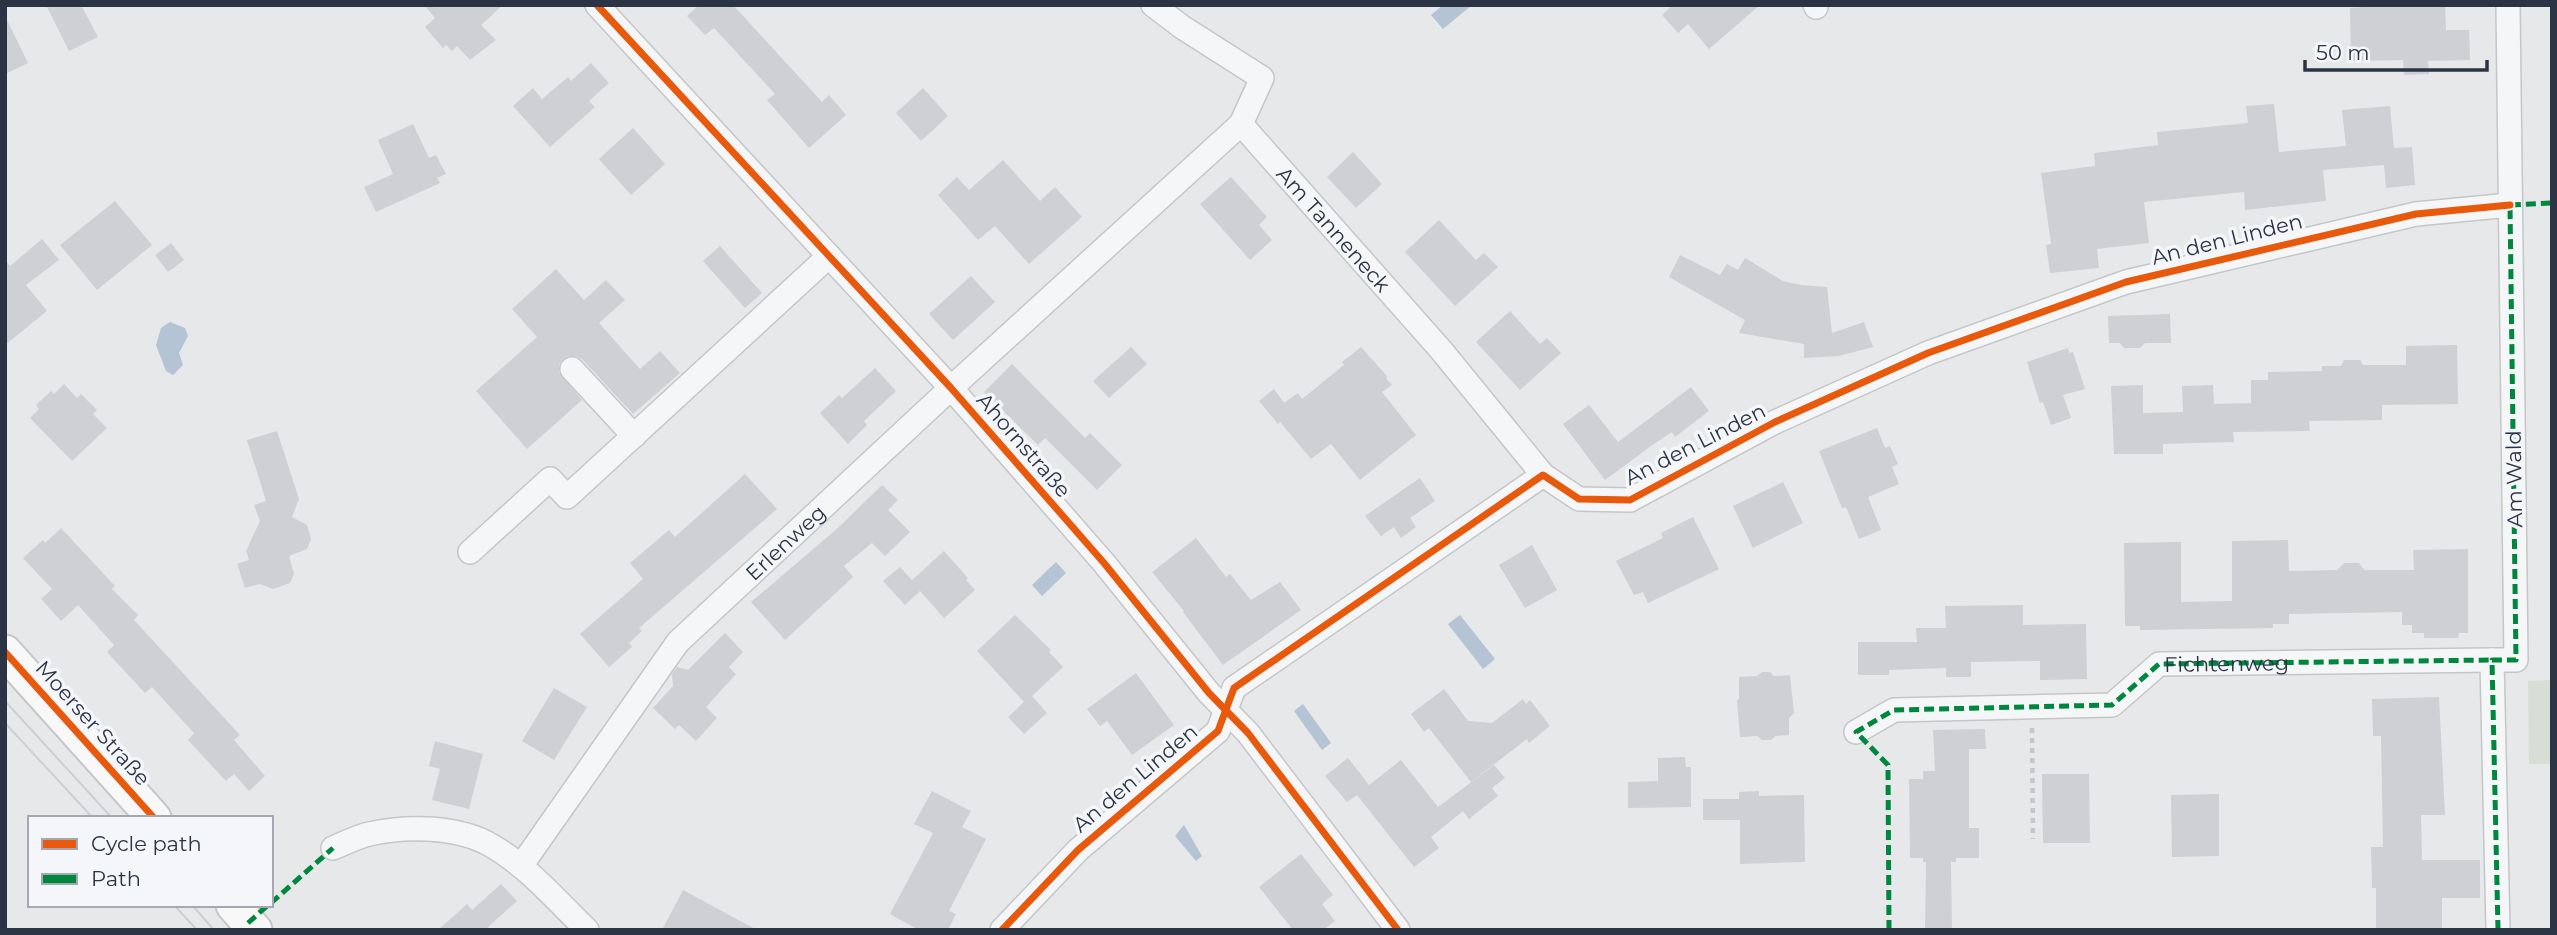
<svg xmlns="http://www.w3.org/2000/svg" width="2557" height="935" font-family="Montserrat,sans-serif">
<rect width="100%" height="100%" fill="#e6e8ea"/>
<path fill="#d6ded6" d="M2552,680V764H2529L2528,681Z"/>
<g fill="#b4c4d5">
<path d="M1443,5H1472L1443,29L1431,15Z"/>
<path d="M170,322L185,328L188,336L179,353L183,365L173,375L166,371L156,345L161,328Z"/>
<path d="M1056,562L1066,573L1042,596L1032,585Z"/>
<path d="M1460,615L1495,659L1483,669L1448,624Z"/>
<path d="M1303,704L1331,743L1322,750L1294,711Z"/>
<path d="M1184,825L1202,856L1196,861L1175,836Z"/>
</g>
<g fill="#ced0d3">
<path d="M46,5H81L98,37L69,51Z"/>
<path d="M424,5H503L481,25L496,40L470,60L457,46L452,51L446,45L443,48L425,27L435,18Z"/>
<path d="M699,5H733L822,102L829,95L846,115L809,148L767,100L775,94L714,28L705,35L687,16Z"/>
<path d="M1673,5H1760L1709,49L1688,24L1678,33L1662,15Z"/>
<path d="M2388,5L2445,6L2446,30H2469L2470,60L2428,61L2429,74L2404,75L2403,60L2351,61L2350,8Z"/>
<path d="M5,16L28,63L5,74Z"/>
<path d="M591,63L609,83L589,101L595,107L550,147L513,106L533,88L542,99L568,77L571,81Z"/>
<path d="M923,88L948,116L921,141L896,113Z"/>
<path d="M2274,104L2279,152L2346,146L2342,110L2390,106L2394,148L2412,147L2415,185L2386,188L2384,165L2323,170L2326,201L2245,210L2244,192L2144,202L2149,243L2097,249L2099,268L2050,273L2046,245L2051,244L2041,173L2095,166L2094,153L2158,145L2157,132L2248,123L2246,106Z"/>
<path d="M413,124L429,158L436,155L446,174L437,178L440,183L376,212L364,187L393,174L378,140Z"/>
<path d="M633,128L665,164L631,195L599,159Z"/>
<path d="M1353,152L1382,184L1356,208L1327,177Z"/>
<path d="M1003,160L1040,201L1055,187L1082,217L1029,264L995,226L978,240L938,195L957,177L969,190Z"/>
<path d="M1231,177L1267,217L1259,225L1272,240L1250,260L1200,204Z"/>
<path d="M115,201L152,245L97,290L60,245Z"/>
<path d="M1439,220L1476,260L1484,253L1498,267L1455,306L1405,252Z"/>
<path d="M42,239L59,260L26,285L47,311L5,345V260L10,266Z"/>
<path d="M171,243L184,260L168,272L155,255Z"/>
<path d="M720,246L762,293L745,308L703,261Z"/>
<path d="M1680,255L1720,275L1727,264L1738,270L1745,258L1783,281L1801,285L1827,287L1832,333L1864,322L1873,347L1839,356L1804,358V344L1739,333L1745,320L1669,277Z"/>
<path d="M556,269L584,300L606,280L625,300L599,323L640,369L660,351L680,373L633,414L582,359L575,356H568L559,364V373L582,400L527,449L476,391L537,337L512,309Z"/>
<path d="M971,276L995,302L953,340L929,314Z"/>
<path d="M1510,311L1540,344L1547,338L1561,353L1520,390L1476,342Z"/>
<path d="M2170,314L2171,343H2145L2140,348H2124L2120,343H2109L2108,316Z"/>
<path d="M2457,345L2458,404L2382,405V420L2309,421L2310,431L2233,432L2234,442L2163,444V454H2114L2111,386L2143,385V413L2183,412L2182,386L2213,385L2214,404L2251,403V380H2268V372L2322,371V366H2341L2344,360H2360L2363,365H2406V346Z"/>
<path d="M1131,347L1147,364L1109,398L1093,381Z"/>
<path d="M1361,347L1387,376L1386,378L1392,385L1382,392L1416,435L1360,480L1331,444L1311,459L1280,422L1278,424L1259,401L1274,389L1284,403L1298,393L1302,399L1344,365L1342,362Z"/>
<path d="M2068,348L2069,353L2073,352L2085,389L2063,395L2071,418L2051,425L2043,402L2040,403L2027,362Z"/>
<path d="M1012,364L1085,438L1090,433L1122,465L1097,490L1045,438L1038,445L984,392Z"/>
<path d="M875,368L896,391L864,421L867,425L848,444L820,413L839,395L842,398Z"/>
<path d="M64,384L77,398L81,394L97,410L93,414L107,428L72,461L30,418L39,409L36,405L51,391L54,394Z"/>
<path d="M1691,387L1709,411L1675,437L1672,432L1651,446L1605,480L1563,424L1589,405L1618,442Z"/>
<path d="M1877,428L1885,448L1890,446L1898,464L1892,467L1899,484L1868,497L1881,530L1859,539L1846,507L1842,508L1819,451Z"/>
<path d="M277,431L299,499L292,517L307,525L311,539L307,549L289,556L294,574L290,583L273,589L260,584L245,588L237,564L249,560L246,551L260,521L254,505L266,501L247,440Z"/>
<path d="M745,474L777,509L639,628L642,631L629,643L632,647L609,667L580,634L643,579L630,563L669,530L675,537Z"/>
<path d="M1420,478L1435,501L1410,518L1416,527L1401,538L1394,527L1381,536L1365,516Z"/>
<path d="M1783,482L1803,523L1753,548L1733,506Z"/>
<path d="M882,485L898,500L888,510L910,532L885,556L872,543L844,566L853,577L785,640L751,602L839,527Z"/>
<path d="M1693,517L1719,569L1648,603L1643,592L1634,595L1616,561L1663,538L1661,533Z"/>
<path d="M61,528L115,586L112,589L138,615L134,620L240,735L234,740L265,776L249,791L234,774L226,781L199,752L188,740L194,733L152,687L145,693L107,652L114,645L78,605L61,621L41,599L52,589L23,558L43,540L45,543Z"/>
<path d="M1196,538L1226,577L1230,574L1251,600L1280,582L1301,610L1223,665L1183,612L1184,611L1152,572Z"/>
<path d="M2288,540L2289,571L2337,570L2344,563H2359L2364,570H2414L2413,550L2468,549V633H2459L2458,638H2424V633H2412V625H2402V612L2289,614V624H2273V628L2140,630V626H2125L2124,543L2181,542V602L2232,601V541Z"/>
<path d="M1532,545L1557,590L1525,608L1499,565Z"/>
<path d="M944,551L968,578L966,580L975,590L944,618L920,591L905,605L883,581L900,567L912,580Z"/>
<path d="M2023,605V625L2086,624L2087,679L2040,680V661L1971,662V677H1946V668L1889,670V675H1858V642H1917L1916,628H1946L1945,606Z"/>
<path d="M1015,615L1051,650L1049,652L1063,667L1032,696L1047,713L1024,734L1008,717L1024,702L977,651Z"/>
<path d="M725,633L743,652L729,667L736,674L706,707L717,718L696,741L679,725L675,729L653,708L673,686L672,674L677,667L688,670Z"/>
<path d="M1762,672H1770L1774,676L1790,675L1794,713L1789,718V735L1776,736L1771,740H1762L1757,736L1740,737L1737,701L1739,698V677L1757,676Z"/>
<path d="M1136,673L1174,725L1132,755L1107,721L1100,726L1087,709Z"/>
<path d="M554,688L587,707L554,760L522,741Z"/>
<path d="M1444,689L1468,721L1492,723L1523,699L1526,704L1530,700L1550,726L1529,743L1527,739L1471,782L1429,728L1424,732L1411,714Z"/>
<path d="M2439,697L2445,815H2421L2422,860H2480V898H2442V930H2376V888H2372L2371,847H2383L2381,736H2373L2372,699Z"/>
<path d="M1985,729L1986,749H1969V828H1979V858H1956V862H1951L1952,930H1925L1926,862H1923V858H1910L1909,779H1923V771H1935L1933,730Z"/>
<path d="M435,741L483,754L469,809L432,800L440,769L429,766Z"/>
<path d="M1685,757L1686,767H1691V807L1628,808V782L1658,781V758Z"/>
<path d="M1348,758L1369,785L1401,760L1438,807L1494,765L1505,778L1492,788L1498,796L1469,819L1463,811L1431,837L1439,848L1414,867L1357,795L1347,802L1325,776Z"/>
<path d="M2042,774H2089L2090,843H2043Z"/>
<path d="M932,791L971,811L962,827L986,839L949,911L956,914L948,930H919L890,914L933,833L914,824Z"/>
<path d="M1759,791V796L1804,795L1805,862L1740,864V820H1703V799H1739V792Z"/>
<path d="M2219,794V856L2172,857L2171,795Z"/>
<path d="M1301,854L1333,895L1322,904L1335,921L1323,930H1293L1259,887Z"/>
<path d="M501,884L517,901L488,927L491,930H438L467,904L472,910Z"/>
<path d="M683,890L757,930H662Z"/>
</g>
<g fill="none" stroke-linecap="round" stroke-linejoin="round">
<defs>
<g id="minor">
<path d="M597,5L951,388L1104,563L1209,693L1248,733L1398,930"/>
<path id="s1" d="M1153,5L1182,27L1262,78L1241,124L1441,350L1543,475"/>
<path d="M1815,5L1816,7"/>
<path d="M572,369L634,436"/>
<path d="M470,552L550,479L567,497L829,256"/>
<path id="s2" d="M1856,732L1894,710L2112,705L2159,664L2492,660"/>
<path d="M333,848C345,843 357,837 369,834C404,826 452,826 485,842C524,862 556,900 587,930"/>
<path id="s3" d="M521,866L678,642L951,388L1241,124"/>
<path d="M1002,930L1078,850L1218,731L1234,688L1543,475L1579,499L1630,500L1775,422L1928,353L2126,282L2416,214L2510,205"/>
<path d="M2498,930L2492,660H2516L2508,5"/>
</g>
<g id="secondary">
<path d="M5,652L154,818"/>
<path d="M233,905L255,930"/>
</g>
</defs>
<use href="#minor" stroke="#c4c6c8" stroke-width="26"/>
<use href="#secondary" stroke="#c4c6c8" stroke-width="37"/>
<path stroke="#c5c6ca" stroke-width="4.5" stroke-dasharray="5 5" stroke-linecap="butt" d="M2032,728L2033,839"/>
<use href="#minor" stroke="#f5f6f7" stroke-width="23"/>
<use href="#secondary" stroke="#f8f8f8" stroke-width="33"/>
<g stroke="#cecfd2" stroke-width="2">
<path d="M5,701L112,818"/>
<path d="M5,723L93,818"/>
<path d="M174,905L197,930"/>
<path d="M192,905L214,930"/>
</g>
<g stroke="#00873e" stroke-width="5" stroke-dasharray="10 5" stroke-linecap="butt">
<path d="M271,903L333,848"/>
<path d="M248,923L268,905"/>
<path d="M1889,930L1888,765L1856,732L1894,710L2112,705L2159,664L2492,660"/>
<path d="M2498,930L2492,660H2516L2510,205L2552,203"/>
</g>
<defs>
<g id="cycleway">
<path d="M597,5L951,388L1104,563L1209,693L1248,733L1398,930"/>
<path d="M5,652L154,818"/>
<path d="M1002,930L1078,850L1218,731L1234,688L1543,475L1579,499L1630,500L1775,422L1928,353L2126,282L2416,214L2510,205"/>
</g>
</defs>
<use href="#cycleway" stroke="#f4f6f9" stroke-width="11"/>
<use href="#cycleway" stroke="#e8590c" stroke-width="7"/>
</g>
<g text-anchor="middle" dominant-baseline="central" stroke-width="7" stroke-linejoin="round" paint-order="stroke">
<g font-size="21" fill="#2b3445" stroke="#f4f6f9">
<text stroke="none"><textPath href="#s1" startOffset="322">Am Tanneneck</textPath></text>
<text transform="translate(2227 239) rotate(-14)">An den Linden</text>
<text transform="translate(1695 444) rotate(-27)">An den Linden</text>
<text transform="translate(1024 445) rotate(49)">Ahornstraße</text>
<text transform="translate(2514 479) rotate(-91)">Am Wald</text>
<text stroke="none"><textPath href="#s3" startOffset="420">Erlenweg</textPath></text>
<text stroke="none"><textPath href="#s2" startOffset="392">Fichtenweg</textPath></text>
<text transform="translate(93 723) rotate(48)">Moerser Straße</text>
<text transform="translate(1135 778) rotate(-40)">An den Linden</text>
</g>
</g>
<rect width="2557" height="935" fill="none" stroke="#2b3445" stroke-width="14"/>
<rect x="28" y="816" width="245" height="91" fill="#f4f6f9" stroke="#a4a8b1" stroke-width="2"/>
<rect x="42" y="839" width="35" height="10" fill="#e8590c" stroke="#a4a8b1" stroke-width="2"/>
<text x="91" y="851" font-size="21" fill="#2b3445">Cycle path</text>
<rect x="42" y="874" width="35" height="10" fill="#00873e" stroke="#a4a8b1" stroke-width="2"/>
<text x="91" y="886" font-size="21" fill="#2b3445">Path</text>
<path d="M2305 60v10h182v-10" fill="none" stroke="#2b3445" stroke-width="3.5"/>
<text x="2316" y="60" font-size="21" fill="#2b3445" stroke="#f4f6f9" stroke-width="5" paint-order="stroke">50 m</text>
</svg>
